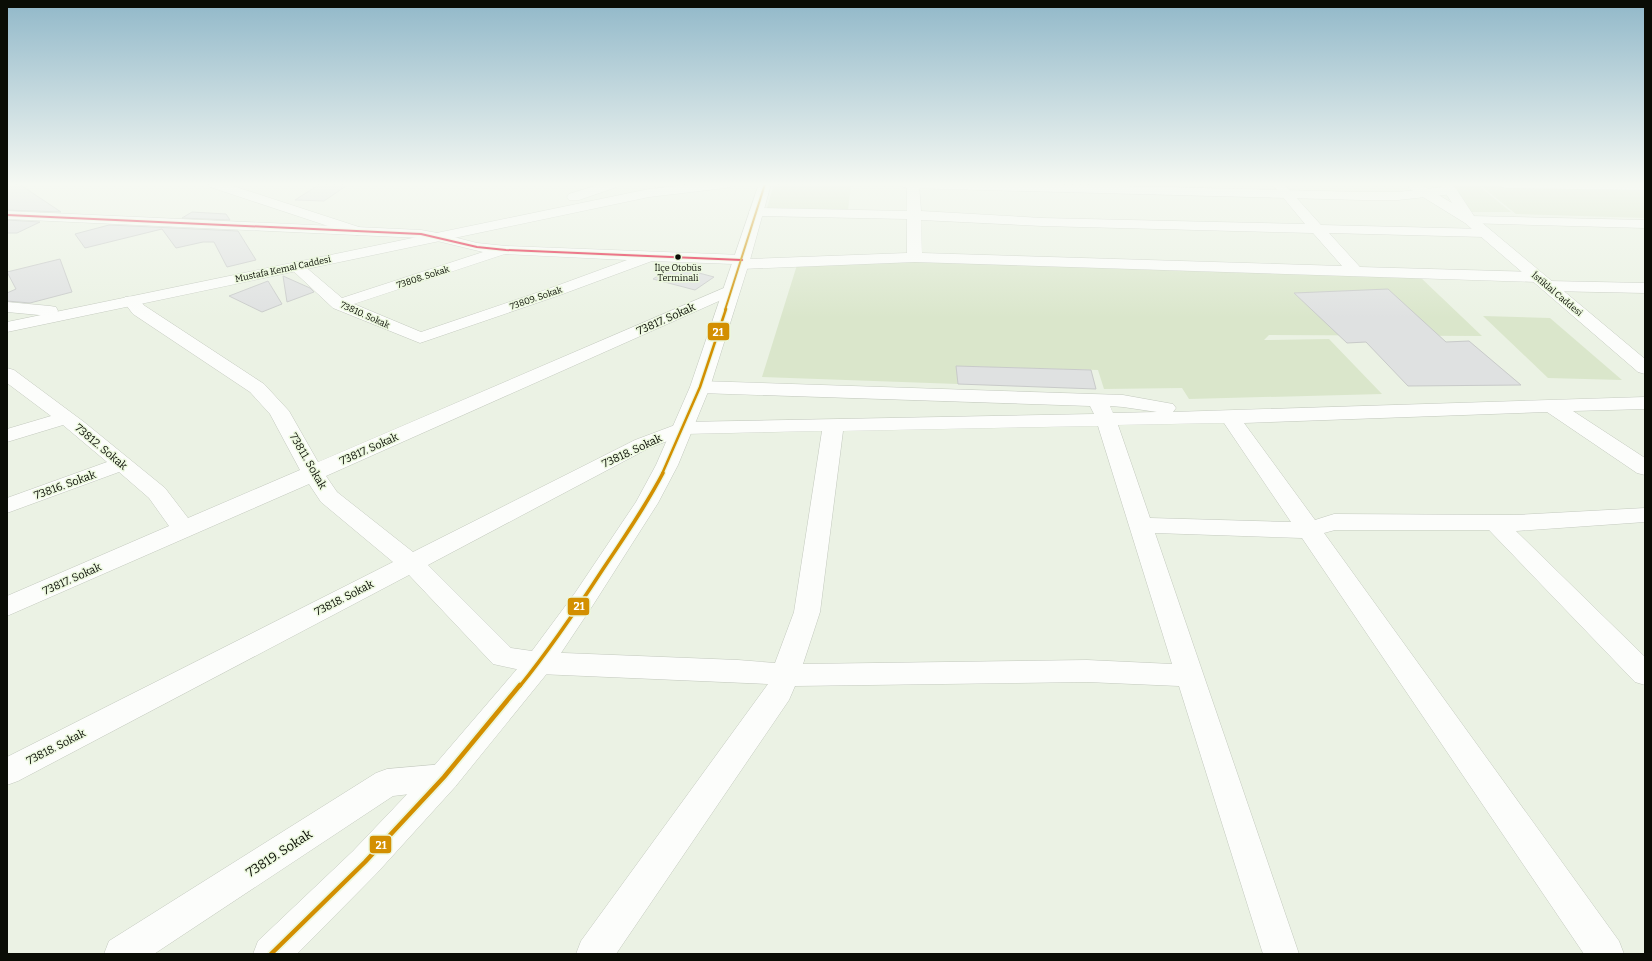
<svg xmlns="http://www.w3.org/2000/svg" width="1652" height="961" font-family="Bitter,serif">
<rect width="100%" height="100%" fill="#ebf2e4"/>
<g fill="#dae6cb">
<path d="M774,184L851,185L848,210L767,208Z"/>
<path d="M1448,185L1479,186L1511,212H1470Z"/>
<path d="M1481,186L1645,191V218L1516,214Z"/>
<path d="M904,261L1220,272L1419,276L1482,336L1269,335L1264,340L1329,339L1382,394L1189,399L1182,388L1104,389L1098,370L957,366L958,384L762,377L797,265Z"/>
<path d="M1483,316L1550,318L1622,380L1548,378Z"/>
</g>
<g fill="#dfe1e1" stroke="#c8cac9">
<path d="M7,184H19L61,212L7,210Z"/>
<path d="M320,184H349L324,201L295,200Z"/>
<path d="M192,212L226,214L230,220L182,218Z"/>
<path d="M7,220L40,222L17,233H7Z"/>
<path d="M109,225L238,231L256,260L227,267L214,242H203L176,248L162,229L85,248L75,234Z"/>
<path d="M60,259L72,292L30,303L7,301V293L16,289L7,272Z"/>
<path d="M673,266L714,277L695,290L653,279Z"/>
<path d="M283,276L310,288L314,292L287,302Z"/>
<path d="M268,281L282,304L262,312L229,296Z"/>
<path d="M1388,289L1446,342L1469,341L1521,385L1408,386L1366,342L1347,343L1294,293Z"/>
<path d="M956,366L1091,370L1096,389L958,384Z"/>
</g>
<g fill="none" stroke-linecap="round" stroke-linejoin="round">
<defs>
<g id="minor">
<path d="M209,184H227L362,228L364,231L362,234L357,235L352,234L210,187Z"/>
<path d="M907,184H919L921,211L1042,218L1305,224L1272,184H1284L1321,225L1485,229L1490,230L1492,233L1490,236L1485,237L1329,233L1360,267L1537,272L1543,274L1545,277L1543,280L1537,282L915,262L741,269L736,267L733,264L652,261L560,295L420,343L333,308L289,267L292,264L297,262L302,264L342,298L483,252L433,240L431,237L433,234L438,233L477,243L506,246L742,255L747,257L749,259L907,253V219L756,216L751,215L749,212L751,209L756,208L907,211ZM921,220L1042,226L1313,233L1342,266L922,253ZM505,254L627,260L548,289L421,332L354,304Z"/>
<path d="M1470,216L1645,220V228L1465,223L1463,220L1465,217Z"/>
<path d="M1548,281L1645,283V293L1548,291L1542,289L1540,286L1542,283Z"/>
<path d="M731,285L737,287L739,290L737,293L326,476L337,492L413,552L635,440L683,422L1094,414L1090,406L700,393L693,391L690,387L693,383L700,381L1123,395L1173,404L1176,408L1173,412L1645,397V409L1573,411L1645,458V475L1637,473L1547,412L1244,423L1315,520L1334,514L1515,515L1645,508V522L1516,531L1645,657V685L1635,682L1489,530H1335L1324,533L1619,941L1624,954H1584L1302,538L1155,533L1299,954H1263L1179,686L1087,682L795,686L789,700L616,954H576L581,941L768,684L539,674L493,664L409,575L18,781L7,785V757L393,562L321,502L309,484L7,616V596L169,526L149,498L119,472L7,513V498L107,462L63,425L7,442V429L51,416L7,383V368L14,370L84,422L165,488L188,518L300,470L270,414L250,392L133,314L123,301L125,297C135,295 138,299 145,306L264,384L289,411L318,462ZM1110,406L1123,407L1157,412L1113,413ZM1224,423L1291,522L1150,518L1118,425ZM1098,426L1172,664L1087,660L803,664L820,612L843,431ZM822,431L794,612L775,663L738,660L539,652L511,648L428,565L649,448L686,434Z"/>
<path d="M7,302L50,306L56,307L58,311L56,315L50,316L7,312Z"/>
<path d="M444,764L455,767L460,777L455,787L444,790L393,796L154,954H104L109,941L376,773L387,769Z"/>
</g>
<g id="tertiary">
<path d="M759,184H771L750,260L710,387L678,465L658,503L593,605L549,671L455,787L377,873L297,954H253L258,941L353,851L433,767L529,655L575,593L636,502L656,465L690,387Z"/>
<path d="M1410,184H1420L1452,203L1441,186L1443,184H1453L1474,216L1645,359V374L1638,372L1465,223L1410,189L1408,186Z"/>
<path d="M7,211L421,230L443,234L445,237L443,240L438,241L421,238L7,219Z"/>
</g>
<g id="secondary">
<path d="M601,184H618L617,187L579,200H569L567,197L569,194Z"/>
<path d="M696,184H731L730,187L725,188L649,197L7,332V322L649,189Z"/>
<path d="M902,184H1039L1362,192H1398L1444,187L1449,188L1451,191L1449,194L1444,195L1398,200H1362L908,188L903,187Z"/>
<path d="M1501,184H1645V190L1507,188L1502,187Z"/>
</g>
</defs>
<use href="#minor" stroke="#c3c9be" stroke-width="1"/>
<use href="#tertiary" stroke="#c3c9be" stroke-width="1"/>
<use href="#secondary" stroke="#c3c9be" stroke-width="1"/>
<use href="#minor" fill="#fcfdfb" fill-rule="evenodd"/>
<use href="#tertiary" fill="#fcfdfb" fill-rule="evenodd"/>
<use href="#secondary" fill="#fcfdfb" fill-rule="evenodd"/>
<defs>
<path id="bus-1" d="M7,215L421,234L477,247L506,250L742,260"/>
<path id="bus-2-far3" d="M725,310L765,184"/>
<path id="bus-2-far2" d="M662,474L700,387L726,309"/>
<path id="bus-2-far1" d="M520,686C550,649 577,609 603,569C624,538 645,507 663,473"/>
<path id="bus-2" d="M271,954L365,862L444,777L520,685"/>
</defs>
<use href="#bus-1" stroke="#ecf8de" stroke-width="4"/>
<use href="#bus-2-far3" stroke="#ecf8de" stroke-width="4"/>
<use href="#bus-2-far2" stroke="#ecf8de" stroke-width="5"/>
<use href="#bus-2-far1" stroke="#ecf8de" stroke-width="6"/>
<use href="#bus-2" stroke="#ecf8de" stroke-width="8"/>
<use href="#bus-1" stroke="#e4002b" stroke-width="2"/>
<use href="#bus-2-far3" stroke="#d38f01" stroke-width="2"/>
<use href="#bus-2-far2" stroke="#d38f01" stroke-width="2.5"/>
<use href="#bus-2-far1" stroke="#d38f01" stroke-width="3.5"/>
<use href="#bus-2" stroke="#d38f01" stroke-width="4.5"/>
</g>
<linearGradient id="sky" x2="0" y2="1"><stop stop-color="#91b8c9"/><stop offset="0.58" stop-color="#f6f9f3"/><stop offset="1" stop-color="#f6f9f3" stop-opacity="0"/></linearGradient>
<rect width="1652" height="318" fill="url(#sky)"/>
<circle fill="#0a0d05" stroke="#ecf8de" stroke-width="1.5" cx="678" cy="257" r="3.5"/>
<g text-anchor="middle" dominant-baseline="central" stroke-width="3" stroke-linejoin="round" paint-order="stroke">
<g font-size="9" fill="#0a0d05" stroke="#ecf8de">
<text x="678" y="268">İlçe Otobüs<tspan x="678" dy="10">Terminali</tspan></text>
</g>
<g font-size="9" fill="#0a0d05" stroke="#ecf8de">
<text transform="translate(283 269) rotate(-12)">Mustafa Kemal Caddesi</text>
<text transform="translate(423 277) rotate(-18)">73808. Sokak</text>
<text transform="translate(1557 294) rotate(40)">İstiklal Caddesi</text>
<text transform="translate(536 298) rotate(-19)">73809. Sokak</text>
<text transform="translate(365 315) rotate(24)">73810. Sokak</text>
</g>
<g font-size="11" fill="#0a0d05" stroke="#ecf8de">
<text transform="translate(666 319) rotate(-24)">73817. Sokak</text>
<text transform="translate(101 447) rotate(40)">73812. Sokak</text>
<text transform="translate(369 449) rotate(-24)">73817. Sokak</text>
<text transform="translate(632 451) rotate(-25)">73818. Sokak</text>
<text transform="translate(308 461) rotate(60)">73811. Sokak</text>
<text transform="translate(65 485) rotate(-20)">73816. Sokak</text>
<text transform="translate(72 579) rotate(-24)">73817. Sokak</text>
<text transform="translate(344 598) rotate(-27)">73818. Sokak</text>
<text transform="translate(56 747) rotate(-27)">73818. Sokak</text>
</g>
<g font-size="13" fill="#0a0d05" stroke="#ecf8de">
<text transform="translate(279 853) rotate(-33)">73819. Sokak</text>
</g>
</g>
<g stroke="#ecf8de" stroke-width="1.5">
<rect x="707" y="322" width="23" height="19" rx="4" fill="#d38f01"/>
<rect x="567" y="597" width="23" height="19" rx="4" fill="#d38f01"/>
<rect x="369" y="835" width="23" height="19" rx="4" fill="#d38f01"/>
</g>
<g font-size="11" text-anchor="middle" font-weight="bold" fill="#fff">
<text x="718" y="336">21</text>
<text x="579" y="610">21</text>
<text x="381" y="849">21</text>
</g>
<rect width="1652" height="961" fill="none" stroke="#0a0d05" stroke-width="16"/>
</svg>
